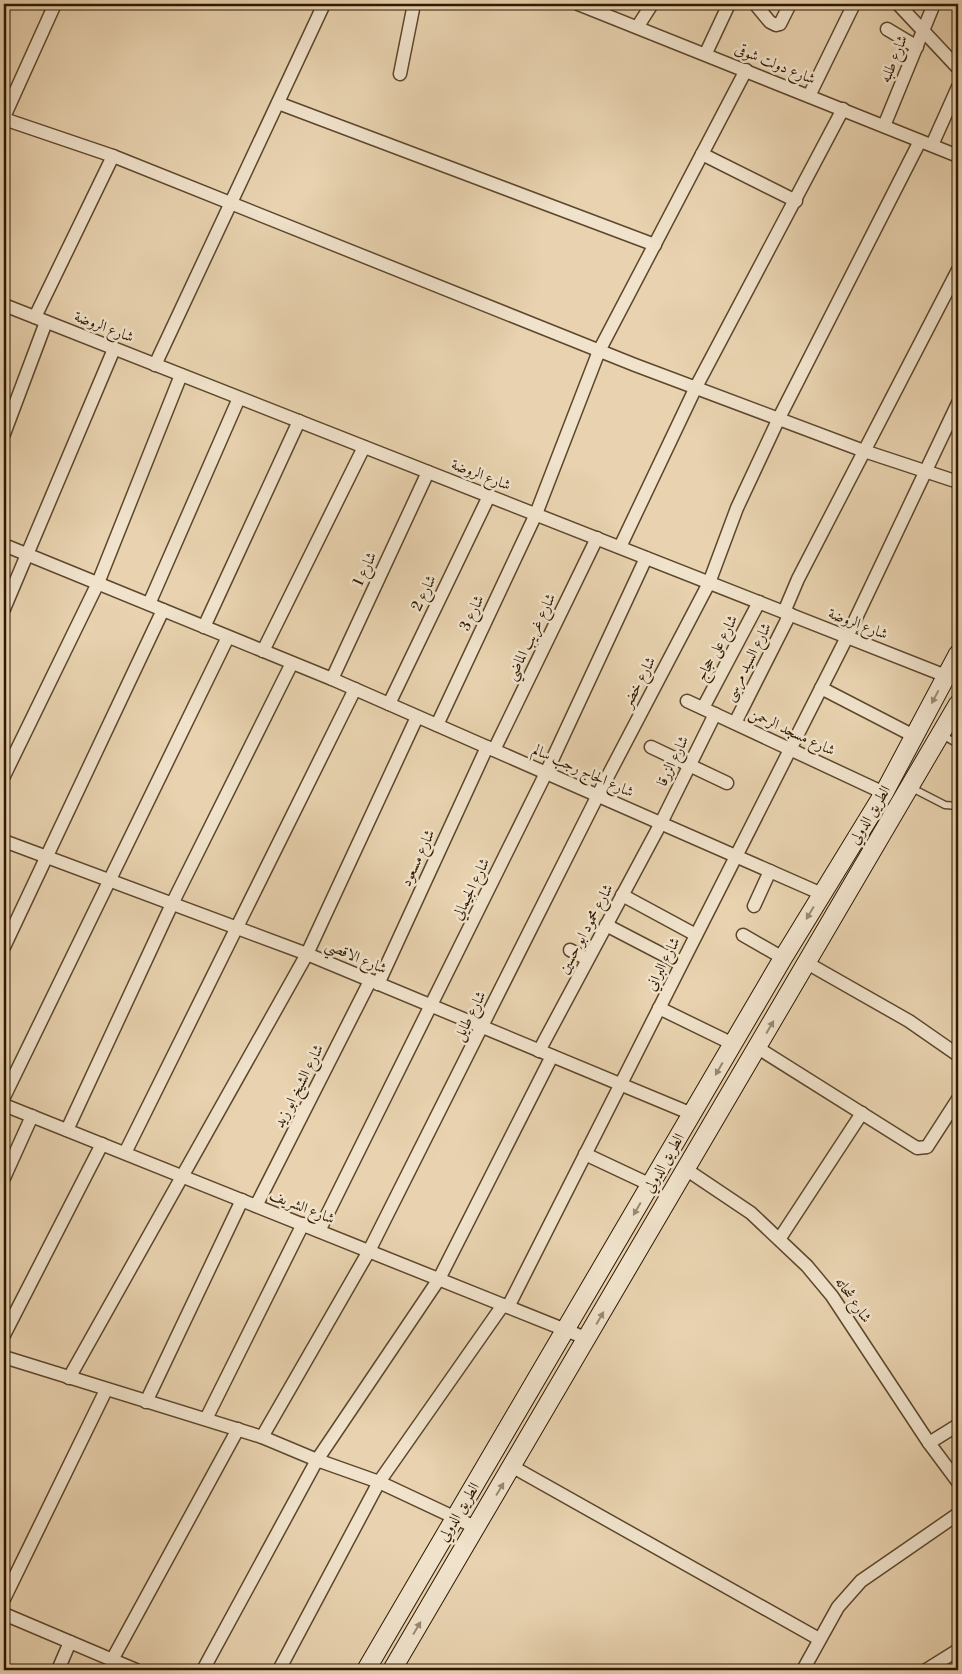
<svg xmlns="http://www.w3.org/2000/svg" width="962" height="1674" font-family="'Libre Bodoni',Amiri,serif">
<rect width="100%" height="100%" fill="#e8d2af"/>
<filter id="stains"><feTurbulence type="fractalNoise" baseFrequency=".004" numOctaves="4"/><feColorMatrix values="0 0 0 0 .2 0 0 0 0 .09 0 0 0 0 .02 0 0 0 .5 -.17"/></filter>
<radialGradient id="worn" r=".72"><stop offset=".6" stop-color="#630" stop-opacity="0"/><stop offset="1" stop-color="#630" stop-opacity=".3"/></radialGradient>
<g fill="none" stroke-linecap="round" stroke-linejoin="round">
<defs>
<g id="lane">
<path d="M942,735L958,744"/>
<path d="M912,788L945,805L958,806"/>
</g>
<g id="street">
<path d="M578,4L958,156"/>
<path d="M755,4L770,22L776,25L780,24L790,4"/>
<path d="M898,4L958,68"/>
<path d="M638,26L652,4"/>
<path d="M887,29L917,47"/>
<path d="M706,53L729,4"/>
<path d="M400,74L414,4"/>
<path d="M809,96L854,4"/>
<path d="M278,103L655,245"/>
<path d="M4,117L55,4"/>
<path d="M4,119L113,156L635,365L864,451L958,482"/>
<path d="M884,126L934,4"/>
<path d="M932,145L958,87"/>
<path d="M702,154L796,201"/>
<path d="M4,305L946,676"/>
<path d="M35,317L113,156"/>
<path d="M155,365L324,4"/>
<path d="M4,434L46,322"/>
<path d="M4,545L332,679L822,894"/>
<path d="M620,547L696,387L843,109"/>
<path d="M149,604L239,398"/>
<path d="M4,609L114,349"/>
<path d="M784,612L798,579L958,270"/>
<path d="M204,627L299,421"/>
<path d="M263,651L364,447"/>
<path d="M332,679L428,472"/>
<path d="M821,688L914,736"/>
<path d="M687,701L884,793"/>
<path d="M389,704L489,496"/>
<path d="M703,708L759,602"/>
<path d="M735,723L790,614"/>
<path d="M437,725L536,514L599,351L746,70"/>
<path d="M651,747L727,783"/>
<path d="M494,750L597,538"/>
<path d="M4,776L98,583L181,375"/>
<path d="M4,841L307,954L692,1114"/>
<path d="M622,895L696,935"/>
<path d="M754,906L770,871"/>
<path d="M606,925L681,964"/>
<path d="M743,935L783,958"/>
<path d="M4,947L163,610"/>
<path d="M570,950L587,959"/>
<path d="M807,963L909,1021L958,1055"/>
<path d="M378,984L487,747"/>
<path d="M659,1008L733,1044"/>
<path d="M758,1048L917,1148L927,1147L958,1099"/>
<path d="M539,1051L661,823L715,714"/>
<path d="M4,1097L228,637"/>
<path d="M4,1105L588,1339"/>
<path d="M67,1130L172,904L292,663"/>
<path d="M125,1153L355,689"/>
<path d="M585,1154L651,1185"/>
<path d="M687,1170L751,1213L807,1266L832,1296L929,1443L958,1482"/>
<path d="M4,1178L32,1116"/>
<path d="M256,1206L370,981"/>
<path d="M319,1231L546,773L646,558"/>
<path d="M780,1238L862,1113"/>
<path d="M508,1307L847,637L958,403"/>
<path d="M4,1335L102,1144"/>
<path d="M4,1357L262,1437L317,1460L379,1482L477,1528"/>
<path d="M69,1378L307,954L417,717"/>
<path d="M146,1402L242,1200"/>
<path d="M206,1419L303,1224"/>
<path d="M262,1437L369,1251L598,795L709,583L737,508L779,418L920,141"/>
<path d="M929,1443L958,1425"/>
<path d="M513,1467L819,1639"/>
<path d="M4,1599L106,1390"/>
<path d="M4,1614L136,1670"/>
<path d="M112,1660L238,1429"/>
<path d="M58,1670L70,1642"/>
<path d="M203,1670L317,1460L439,1279L552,1056"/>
<path d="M279,1670L379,1482L503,1305"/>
<path d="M803,1670L838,1607L861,1581L958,1514"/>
<path d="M926,1670L958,1650"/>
</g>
<g id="secondary">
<path d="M366,1670L783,958L884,793L958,654"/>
<path d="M392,1670L958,704"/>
</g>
</defs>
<use href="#lane" stroke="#5c472c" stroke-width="9"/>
<use href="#street" stroke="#5c472c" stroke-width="15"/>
<use href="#secondary" stroke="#2e1900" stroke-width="20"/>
<use href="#lane" stroke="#f0e2cb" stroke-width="6"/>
<use href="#street" stroke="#f0e2cb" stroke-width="12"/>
<use href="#secondary" stroke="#f0e2cb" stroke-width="18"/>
</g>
<defs><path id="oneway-solid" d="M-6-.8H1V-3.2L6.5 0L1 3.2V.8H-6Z" transform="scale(1.25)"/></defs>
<g fill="#998870">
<use href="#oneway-solid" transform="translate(935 697) rotate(118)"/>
<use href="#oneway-solid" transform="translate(810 913) rotate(121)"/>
<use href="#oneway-solid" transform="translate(770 1027) rotate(-60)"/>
<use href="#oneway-solid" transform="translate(719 1069) rotate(120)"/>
<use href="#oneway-solid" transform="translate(637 1209) rotate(120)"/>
<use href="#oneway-solid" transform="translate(600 1318) rotate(-60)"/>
<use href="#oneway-solid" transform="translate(500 1489) rotate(-59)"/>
<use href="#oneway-solid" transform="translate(417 1628) rotate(-59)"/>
</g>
<g text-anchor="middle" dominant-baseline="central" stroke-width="5" stroke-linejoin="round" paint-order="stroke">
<g font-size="15" fill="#2e1900" stroke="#f0e2cb">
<text transform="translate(894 59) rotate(-68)">شارع طلبه</text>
<text transform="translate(775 64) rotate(22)">شارع دولت شوقى</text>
<text transform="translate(104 327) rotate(21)">شارع الروضة</text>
<text transform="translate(481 475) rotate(21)">شارع الروضة</text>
<text transform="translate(365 569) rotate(-65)">شارع 1</text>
<text transform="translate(424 593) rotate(-64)">شارع 2</text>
<text transform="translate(472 613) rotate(-65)">شارع 3</text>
<text transform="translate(858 624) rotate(21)">شارع الروضة</text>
<text transform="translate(531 637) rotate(-64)">شارع غريب الماضي</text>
<text transform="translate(717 648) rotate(-62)">شارع على حجاج</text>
<text transform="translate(748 662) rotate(-63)">شارع السيد مرسى</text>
<text transform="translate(639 682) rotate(-62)">شارع خضر</text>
<text transform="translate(792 732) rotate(25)">شارع مسجد الرحمن</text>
<text transform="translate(673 761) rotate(-64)">شارع الزرقا</text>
<text transform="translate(583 771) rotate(24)">شارع الحاج رجب سالم</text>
<text transform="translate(870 815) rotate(-59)">الطريق الدولي</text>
<text transform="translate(418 858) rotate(-65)">شارع مسعود</text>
<text transform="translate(471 889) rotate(-64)">شارع الجيمالي</text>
<text transform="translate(586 929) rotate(-62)">شارع محمود ابو حسين</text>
<text transform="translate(356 957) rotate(23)">شارع الاقصي</text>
<text transform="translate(663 964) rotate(-63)">شارع البراني</text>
<text transform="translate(470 1016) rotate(-63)">شارع طايل</text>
<text transform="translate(299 1086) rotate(-63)">شارع الشيخ ابو زيد</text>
<text transform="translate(664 1163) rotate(-60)">الطريق الدولي</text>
<text transform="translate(302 1207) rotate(22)">شارع الشريف</text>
<text transform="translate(853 1300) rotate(55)">شارع شحاته</text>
<text transform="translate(459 1512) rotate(-59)">الطريق الدولي</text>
</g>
</g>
<rect width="962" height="1674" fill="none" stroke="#e8d2af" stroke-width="20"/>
<rect x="5" y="5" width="952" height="1664" fill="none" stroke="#2e1900" stroke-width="2.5"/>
<rect x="10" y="10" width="942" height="1654" fill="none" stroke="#2e1900"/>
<rect width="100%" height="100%" filter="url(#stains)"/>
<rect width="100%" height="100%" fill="url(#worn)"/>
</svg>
